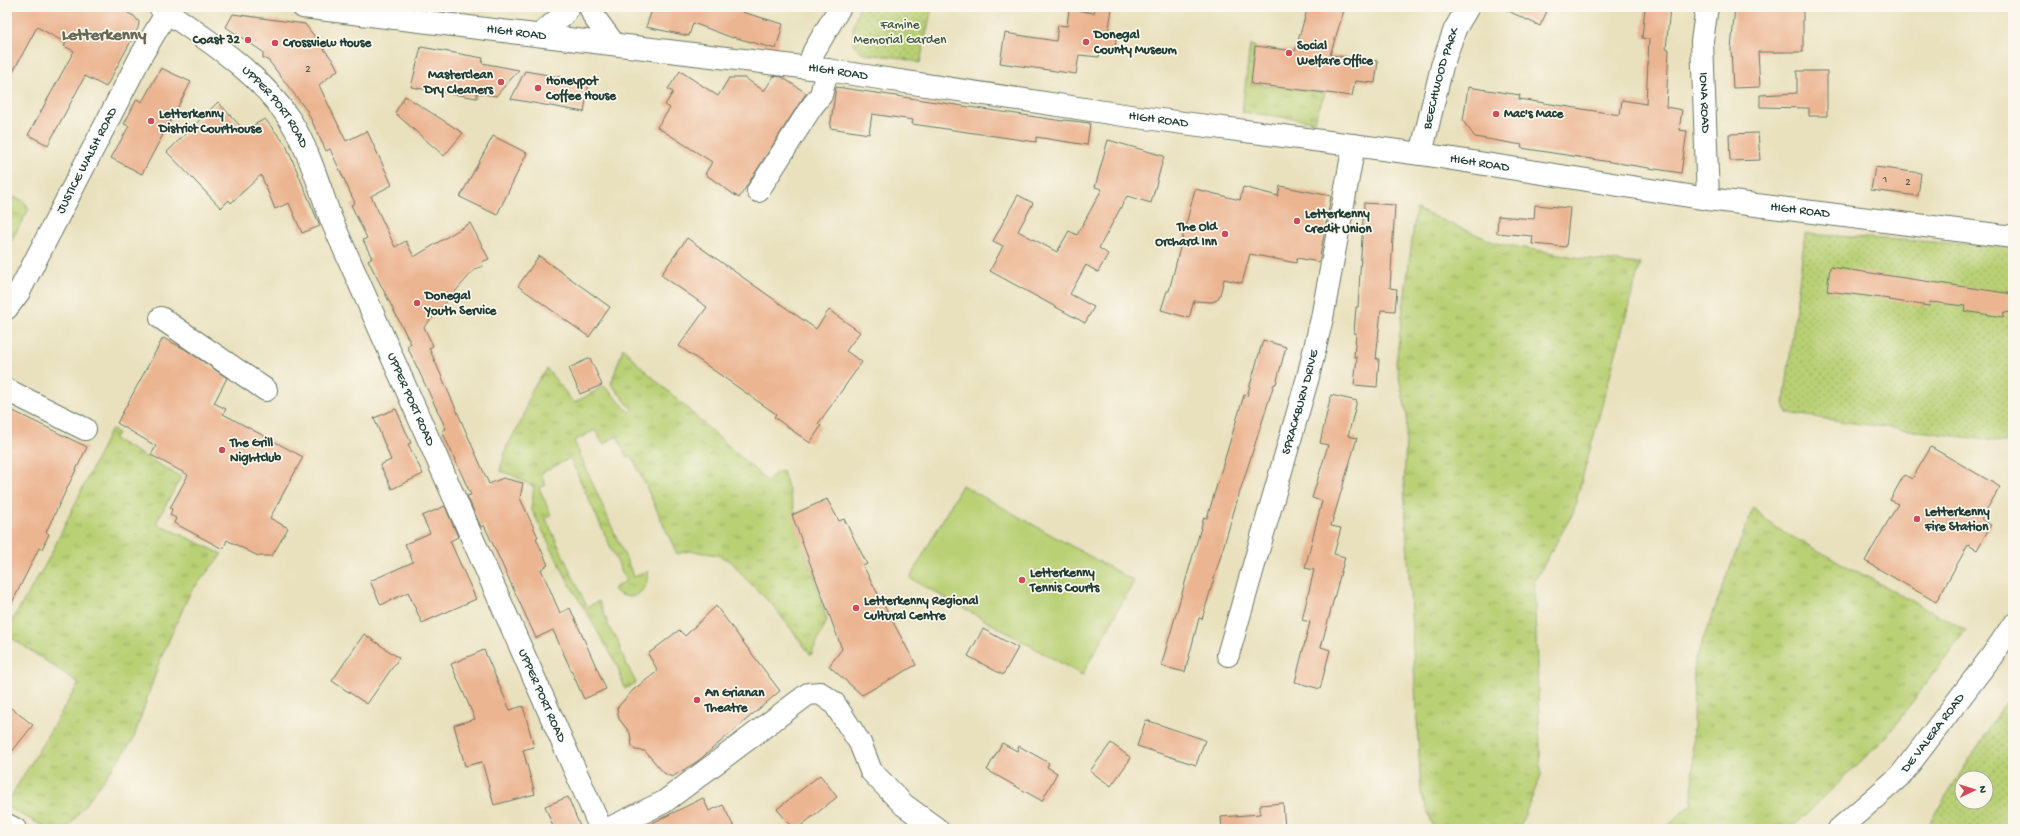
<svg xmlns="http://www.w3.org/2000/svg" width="2020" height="836" font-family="'Gochi Hand',sans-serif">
<defs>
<pattern id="grass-tufts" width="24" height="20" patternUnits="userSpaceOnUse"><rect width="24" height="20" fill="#b9d075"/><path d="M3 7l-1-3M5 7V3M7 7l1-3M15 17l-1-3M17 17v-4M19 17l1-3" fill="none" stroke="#96aa61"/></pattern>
<pattern id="park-dots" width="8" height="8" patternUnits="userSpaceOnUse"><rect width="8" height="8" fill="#b9d075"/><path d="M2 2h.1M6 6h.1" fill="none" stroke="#96aa61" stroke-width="1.8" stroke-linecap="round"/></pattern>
</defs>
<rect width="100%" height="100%" fill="#fbf7ec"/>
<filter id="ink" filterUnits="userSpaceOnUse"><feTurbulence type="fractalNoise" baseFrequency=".025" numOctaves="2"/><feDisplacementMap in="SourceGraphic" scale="8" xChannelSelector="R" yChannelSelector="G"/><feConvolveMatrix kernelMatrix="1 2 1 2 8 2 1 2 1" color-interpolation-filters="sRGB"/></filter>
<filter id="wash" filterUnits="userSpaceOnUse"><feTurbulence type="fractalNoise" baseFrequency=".012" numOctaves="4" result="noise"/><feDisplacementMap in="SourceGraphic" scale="16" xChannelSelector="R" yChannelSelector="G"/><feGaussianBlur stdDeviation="0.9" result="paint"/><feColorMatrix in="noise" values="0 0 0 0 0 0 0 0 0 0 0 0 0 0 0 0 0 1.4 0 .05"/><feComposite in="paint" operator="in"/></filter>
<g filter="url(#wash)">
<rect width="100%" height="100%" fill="#e9e1be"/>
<g fill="url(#grass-tufts)" stroke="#6c8654">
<path d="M1250,45L1255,46L1251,84L1325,93L1314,121L1242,112Z"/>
<path d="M8,193L12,198C21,198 25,201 29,209L7,248Z"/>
<path d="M1416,209L1496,243L1581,258L1640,264L1573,513L1534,582L1541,775L1519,829H1434L1421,793L1404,486L1407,416L1396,363Z"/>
<path d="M623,348L638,364L767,481L775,473L783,471L827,620L811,655L774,607L744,577L732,562L718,555L699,552L689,551L677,554L632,456L627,458L617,436L603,444L595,430L574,441L634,577L648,571C648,593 631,606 613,589L626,581L570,458L540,474L546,485L539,488L551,515L546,519L587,607L599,601L612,634L616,636L624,659L636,683L625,689L617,665L567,579L531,508L534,487L512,475L500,471L507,446L523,418L532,389L547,369L574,403L604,386L630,413L632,409L611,384Z"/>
<path d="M111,429L118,433L114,439L181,477L156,523L222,554L190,593L160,660L133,740L67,829H49L7,807V803L79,683L7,635V629L48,560Z"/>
<path d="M1753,508L1776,528L1966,630L1886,737L1796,824L1788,829H1663L1692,804L1694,663Z"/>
</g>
<g fill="url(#park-dots)" stroke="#6c8654" fill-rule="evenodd">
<path d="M859,7H932L920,63L895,57L864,54L853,44V28Z"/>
<path d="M1805,234L2013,247L2012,443L1853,423L1787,413L1784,403Z"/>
<path d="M2013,691V829H1925ZM1962,778H1986V802H1962Z"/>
</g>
<path fill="#b9d075" stroke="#6c8654" d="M962,485L1134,581L1082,675L910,578Z"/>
<g id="blocks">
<g fill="#ecb592">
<path d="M7,7H116L134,16L139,22L138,28L106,87L85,76L48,145L28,135L74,51L64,46L66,43L37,27L7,83Z"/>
<path d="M653,7H744L742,12L783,24L776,49L733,37V38L693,23L689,36L646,27Z"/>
<path d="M1095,7L1112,9L1108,33L1117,35L1114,52L1100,49L1099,57L1079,55L1076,74L1000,63L1005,33L1056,41L1058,25L1067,26L1069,9L1094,13Z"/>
<path d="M1308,7H1345L1330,55L1378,61L1375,83L1355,81L1352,96L1251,84L1255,46L1295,51Z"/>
<path d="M1500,7H1549L1540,26Z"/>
<path d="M1645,7H1670L1666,49H1669L1666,107L1682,110L1679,130L1687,131L1681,173L1521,148L1522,145L1475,137L1463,121L1468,87L1520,95L1519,99L1620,115L1622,100L1646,104L1649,39L1642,38Z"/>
<path d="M1735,7H1803V52H1758L1760,87L1733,88L1731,49Z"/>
<path d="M233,14L305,24L334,62L338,70L319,85L346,141L367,131L381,161L392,185L371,196L395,247L406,241L414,257L470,223L489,259L482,262L483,266L475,269L424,327L433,346L429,348L489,484L503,478L523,483L520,498L538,537L536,538L548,565L541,569L560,613L570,608L606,689L584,699L553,630L536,638L484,525L481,527L467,496L471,495L442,431L446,429L407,346L411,344L368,260L372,258L363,240L367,238L351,205L355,203L330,149L326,151L307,111L269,61L263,58V52L226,27Z"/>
<path d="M421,47L483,58L482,63L519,70L496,96L477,93V98L411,87Z"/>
<path d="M161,68L191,82L142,174L111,158L129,126L124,124L137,99L142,102Z"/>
<path d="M525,71L589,82L584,112L511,99Z"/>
<path d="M680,71L718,96L729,78H745L764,91L774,76L782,77L806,93L739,198L705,174L712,162L657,127L670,108L665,105L673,92L668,89Z"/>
<path d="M1797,71H1827V116H1809V108L1760,107V95L1797,93Z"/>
<path d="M836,87L1063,121L1064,120L1090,123L1087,145L1036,137V142L912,124L913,120L872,114L869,134L830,128Z"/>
<path d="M405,96L463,133L444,156L395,113Z"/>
<path d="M218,102L244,130L265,119L286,145L320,226L302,233L289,203L275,209L261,175L231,203L229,200L221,208L167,152Z"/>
<path d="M1758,133L1760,160L1730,161L1729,134Z"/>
<path d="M493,136L527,153L497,215L460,197Z"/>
<path d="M1108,140L1164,156L1151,203L1127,196L1099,248L1108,254L1098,272L1086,265L1070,294L1094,307L1085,323L990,271L1003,246L993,241L1018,195L1033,203L1018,231L1057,252L1069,231L1077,235L1102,189L1095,187Z"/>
<path d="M1875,167L1921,173L1918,196L1871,190Z"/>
<path d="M1280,186L1331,196L1319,262L1297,258L1296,263L1250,254L1242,283L1224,279L1220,295L1217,300L1212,302L1194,301L1189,318L1161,310L1167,291H1169L1195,189L1240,200L1243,187L1278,196Z"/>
<path d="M1364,203L1395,205L1390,288L1397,289L1395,311L1381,310L1376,359H1379L1377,387L1354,385L1357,357H1354L1356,333H1354L1356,307H1358Z"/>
<path d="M1535,205L1570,208L1566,247L1532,244L1533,236L1497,233L1498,216L1534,219Z"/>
<path d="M687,238L816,329L829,310L860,332L846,351L862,362L818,424L821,426L810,443L774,417L776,414L679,346L707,307L661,275Z"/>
<path d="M539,256L610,307L589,337L518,286Z"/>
<path d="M1830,267L2013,294V313L2004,312L2003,317L1964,311L1965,306L1930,302L1929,306L1889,300L1890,299L1827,291Z"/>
<path d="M163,338L185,349L227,378L214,403L226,409L223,414L303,457L270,518L288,528L272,556H258L227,540L223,549L174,523L176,518L170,515L172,509L170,508L188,475L151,455L156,446L117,423Z"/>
<path d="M1263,340L1286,347L1276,384H1274L1237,501L1202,619L1199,618L1185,672L1161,666L1204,517L1207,518L1244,395L1247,396Z"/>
<path d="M590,358L602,385L580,394L569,368Z"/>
<path d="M1331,395L1357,401L1348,436L1357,438L1331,526L1341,528L1334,554L1345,557L1321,647L1330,650L1320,689L1295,682L1310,622L1302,620L1314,570L1305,568L1322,501L1312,498L1328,445L1320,443Z"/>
<path d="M7,408L87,447L46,532L49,534L42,549L39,548L7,613Z"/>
<path d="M396,409L411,443L408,444L423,474L392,489L380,465L391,460L374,418Z"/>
<path d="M1931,447L2000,487L1981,519L1991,525L1977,550L1968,545L1936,602L1865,561L1898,504L1890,500L1904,475L1912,479Z"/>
<path d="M827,499L839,521L844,519L867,564L863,566L916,665L862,695L829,666L842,649L792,515Z"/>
<path d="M445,506L458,537L450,541L476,599L422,623L408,592L381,605L370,581L413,562L405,544L430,533L422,516Z"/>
<path d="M716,606L780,691L698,761L672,777L664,773L645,751L635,750L632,746L630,733L619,719L617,708L633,690L658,671L648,654L679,630L685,636Z"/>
<path d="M983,629L1018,648L1003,675L968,656Z"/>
<path d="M364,634L399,658L367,704L332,681Z"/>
<path d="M484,650L510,710L523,706L534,747L523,750L535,794L494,805L482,762L465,766L454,725L475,719L451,664Z"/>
<path d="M7,705L33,725L7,758Z"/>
<path d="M1146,720L1205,740L1196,765L1137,746Z"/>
<path d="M1002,743L1017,751L1019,746L1049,763L1047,767L1057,773L1042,801L987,770Z"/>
<path d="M1111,743L1131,758L1111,786L1090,771Z"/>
<path d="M820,775L837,797L797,829H793L777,809Z"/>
<path d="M568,797L581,829H554L545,806Z"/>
<path d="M703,798L709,811L723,805L735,829H640Z"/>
<path d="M1283,803L1285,829H1222L1221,817L1260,814V805Z"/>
</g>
</g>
</g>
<g filter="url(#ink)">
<use href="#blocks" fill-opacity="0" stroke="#667664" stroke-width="1"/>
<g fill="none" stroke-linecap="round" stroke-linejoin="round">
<defs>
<g id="minor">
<path id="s1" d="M160,7C206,39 259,72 290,120C309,150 319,186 331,219L601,829"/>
<path id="s2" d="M303,7L827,70L1130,116L1421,154L1708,199L2013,237"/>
<path d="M590,7L594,17L614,44"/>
<path id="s3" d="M1707,7L1702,41L1708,199"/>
<path d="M540,35L564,14L569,7"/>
<path d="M808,67L814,51L840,7"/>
<path id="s4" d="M1421,154L1442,66L1455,29L1468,7"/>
<path d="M758,191L810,109L821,95L827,70"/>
<path id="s5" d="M7,308L19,292L141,56L167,12"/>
<path d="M161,318L266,390"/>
<path d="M7,390L85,429"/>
<path id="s6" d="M1228,655L1308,377L1322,318L1354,145"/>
<path d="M608,829L664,802L808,694L820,693L834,703L860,743L871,771L904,805L937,829"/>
</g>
<g id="major">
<path d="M7,825L15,829"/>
<path id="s7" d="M1839,829L1901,775L1991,657L2013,625"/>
</g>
</defs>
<use href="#minor" stroke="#667664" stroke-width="24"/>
<use href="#major" stroke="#667664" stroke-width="24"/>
<use href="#minor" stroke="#fff" stroke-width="22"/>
<use href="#major" stroke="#fff" stroke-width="22"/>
</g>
</g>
<g fill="#d1495b" stroke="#fbf7ec" stroke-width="1.5">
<circle cx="248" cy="40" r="4"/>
<circle cx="1086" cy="42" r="4"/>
<circle cx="275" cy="43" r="4"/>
<circle cx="1289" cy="53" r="4"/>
<circle cx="501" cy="82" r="4"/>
<circle cx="538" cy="88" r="4"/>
<circle cx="1496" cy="114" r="4"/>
<circle cx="151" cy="121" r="4"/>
<circle cx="1297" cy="221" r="4"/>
<circle cx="1225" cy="234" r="4"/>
<circle cx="417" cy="303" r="4"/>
<circle cx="222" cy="450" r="4"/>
<circle cx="1917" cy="519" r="4"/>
<circle cx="1022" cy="580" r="4"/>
<circle cx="856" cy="608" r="4"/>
<circle cx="697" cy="700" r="4"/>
</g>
<g text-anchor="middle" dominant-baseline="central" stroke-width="3.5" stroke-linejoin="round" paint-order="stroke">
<g font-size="11" fill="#525b4c">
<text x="308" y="70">2</text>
<text x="1885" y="180">1</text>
<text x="1908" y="183">2</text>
</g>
<g font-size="13" fill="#3e5a41" stroke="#fbf7ec">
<text x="900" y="25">Famine<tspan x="900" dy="15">Memorial Garden</tspan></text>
</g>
<g font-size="13" fill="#1f3d34" stroke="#fbf7ec">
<text stroke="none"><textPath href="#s2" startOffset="215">HIGH ROAD</textPath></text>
<text stroke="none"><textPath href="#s2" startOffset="539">HIGH ROAD</textPath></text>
<text stroke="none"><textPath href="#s4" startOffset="78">BEECHWOOD PARK</textPath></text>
<text stroke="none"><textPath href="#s3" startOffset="96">IONA ROAD</textPath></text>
<text stroke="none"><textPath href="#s1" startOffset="154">UPPER PORT ROAD</textPath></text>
<text stroke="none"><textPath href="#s2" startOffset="863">HIGH ROAD</textPath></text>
<text stroke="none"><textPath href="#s5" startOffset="168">JUSTICE WALSH ROAD</textPath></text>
<text stroke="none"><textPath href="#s2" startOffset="1187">HIGH ROAD</textPath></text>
<text stroke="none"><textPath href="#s2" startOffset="1511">HIGH ROAD</textPath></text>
<text stroke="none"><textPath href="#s1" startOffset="478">UPPER PORT ROAD</textPath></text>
<text stroke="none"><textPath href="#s6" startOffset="263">SPRACKBURN DRIVE</textPath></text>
<text stroke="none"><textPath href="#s1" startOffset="802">UPPER PORT ROAD</textPath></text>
<text stroke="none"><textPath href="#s7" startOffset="135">DE VALERA ROAD</textPath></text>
</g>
<g font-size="13" font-weight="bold" fill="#1f3d34" stroke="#fbf7ec" text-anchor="start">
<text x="1094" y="35">Donegal<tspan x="1094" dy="15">County Museum</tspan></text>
<text x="240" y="40" text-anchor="end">Coast 32</text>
<text x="283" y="43">Crossview House</text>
<text x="1297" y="46">Social<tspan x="1297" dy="15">Welfare Office</tspan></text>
<text x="493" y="75" text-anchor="end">Masterclean<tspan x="493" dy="15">Dry Cleaners</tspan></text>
<text x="546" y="81">Honeypot<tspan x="546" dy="15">Coffee House</tspan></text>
<text x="159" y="114">Letterkenny<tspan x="159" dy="15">District Courthouse</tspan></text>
<text x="1504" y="114">Mac's Mace</text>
<text x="1305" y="214">Letterkenny<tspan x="1305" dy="15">Credit Union</tspan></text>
<text x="1217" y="227" text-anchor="end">The Old<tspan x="1217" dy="15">Orchard Inn</tspan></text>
<text x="425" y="296">Donegal<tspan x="425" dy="15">Youth Service</tspan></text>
<text x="230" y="443">The Grill<tspan x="230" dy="15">Nightclub</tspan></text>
<text x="1925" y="512">Letterkenny<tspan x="1925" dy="15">Fire Station</tspan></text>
<text x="1030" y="573">Letterkenny<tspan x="1030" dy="15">Tennis Courts</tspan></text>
<text x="864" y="601">Letterkenny Regional<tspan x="864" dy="15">Cultural Centre</tspan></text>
<text x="705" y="693">An Grianan<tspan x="705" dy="15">Theatre</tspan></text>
</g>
<g font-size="17" font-weight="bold" fill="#676755" stroke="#fbf7ec">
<text x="104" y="36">Letterkenny</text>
</g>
</g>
<rect width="2020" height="836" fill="none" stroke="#fbf7ec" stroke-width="24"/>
<g transform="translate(1974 790) rotate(86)"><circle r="19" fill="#fbf7ec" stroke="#a3ada2"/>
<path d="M0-3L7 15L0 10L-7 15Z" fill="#d1495b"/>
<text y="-6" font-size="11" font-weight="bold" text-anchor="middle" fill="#1f3d34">N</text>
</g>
</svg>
